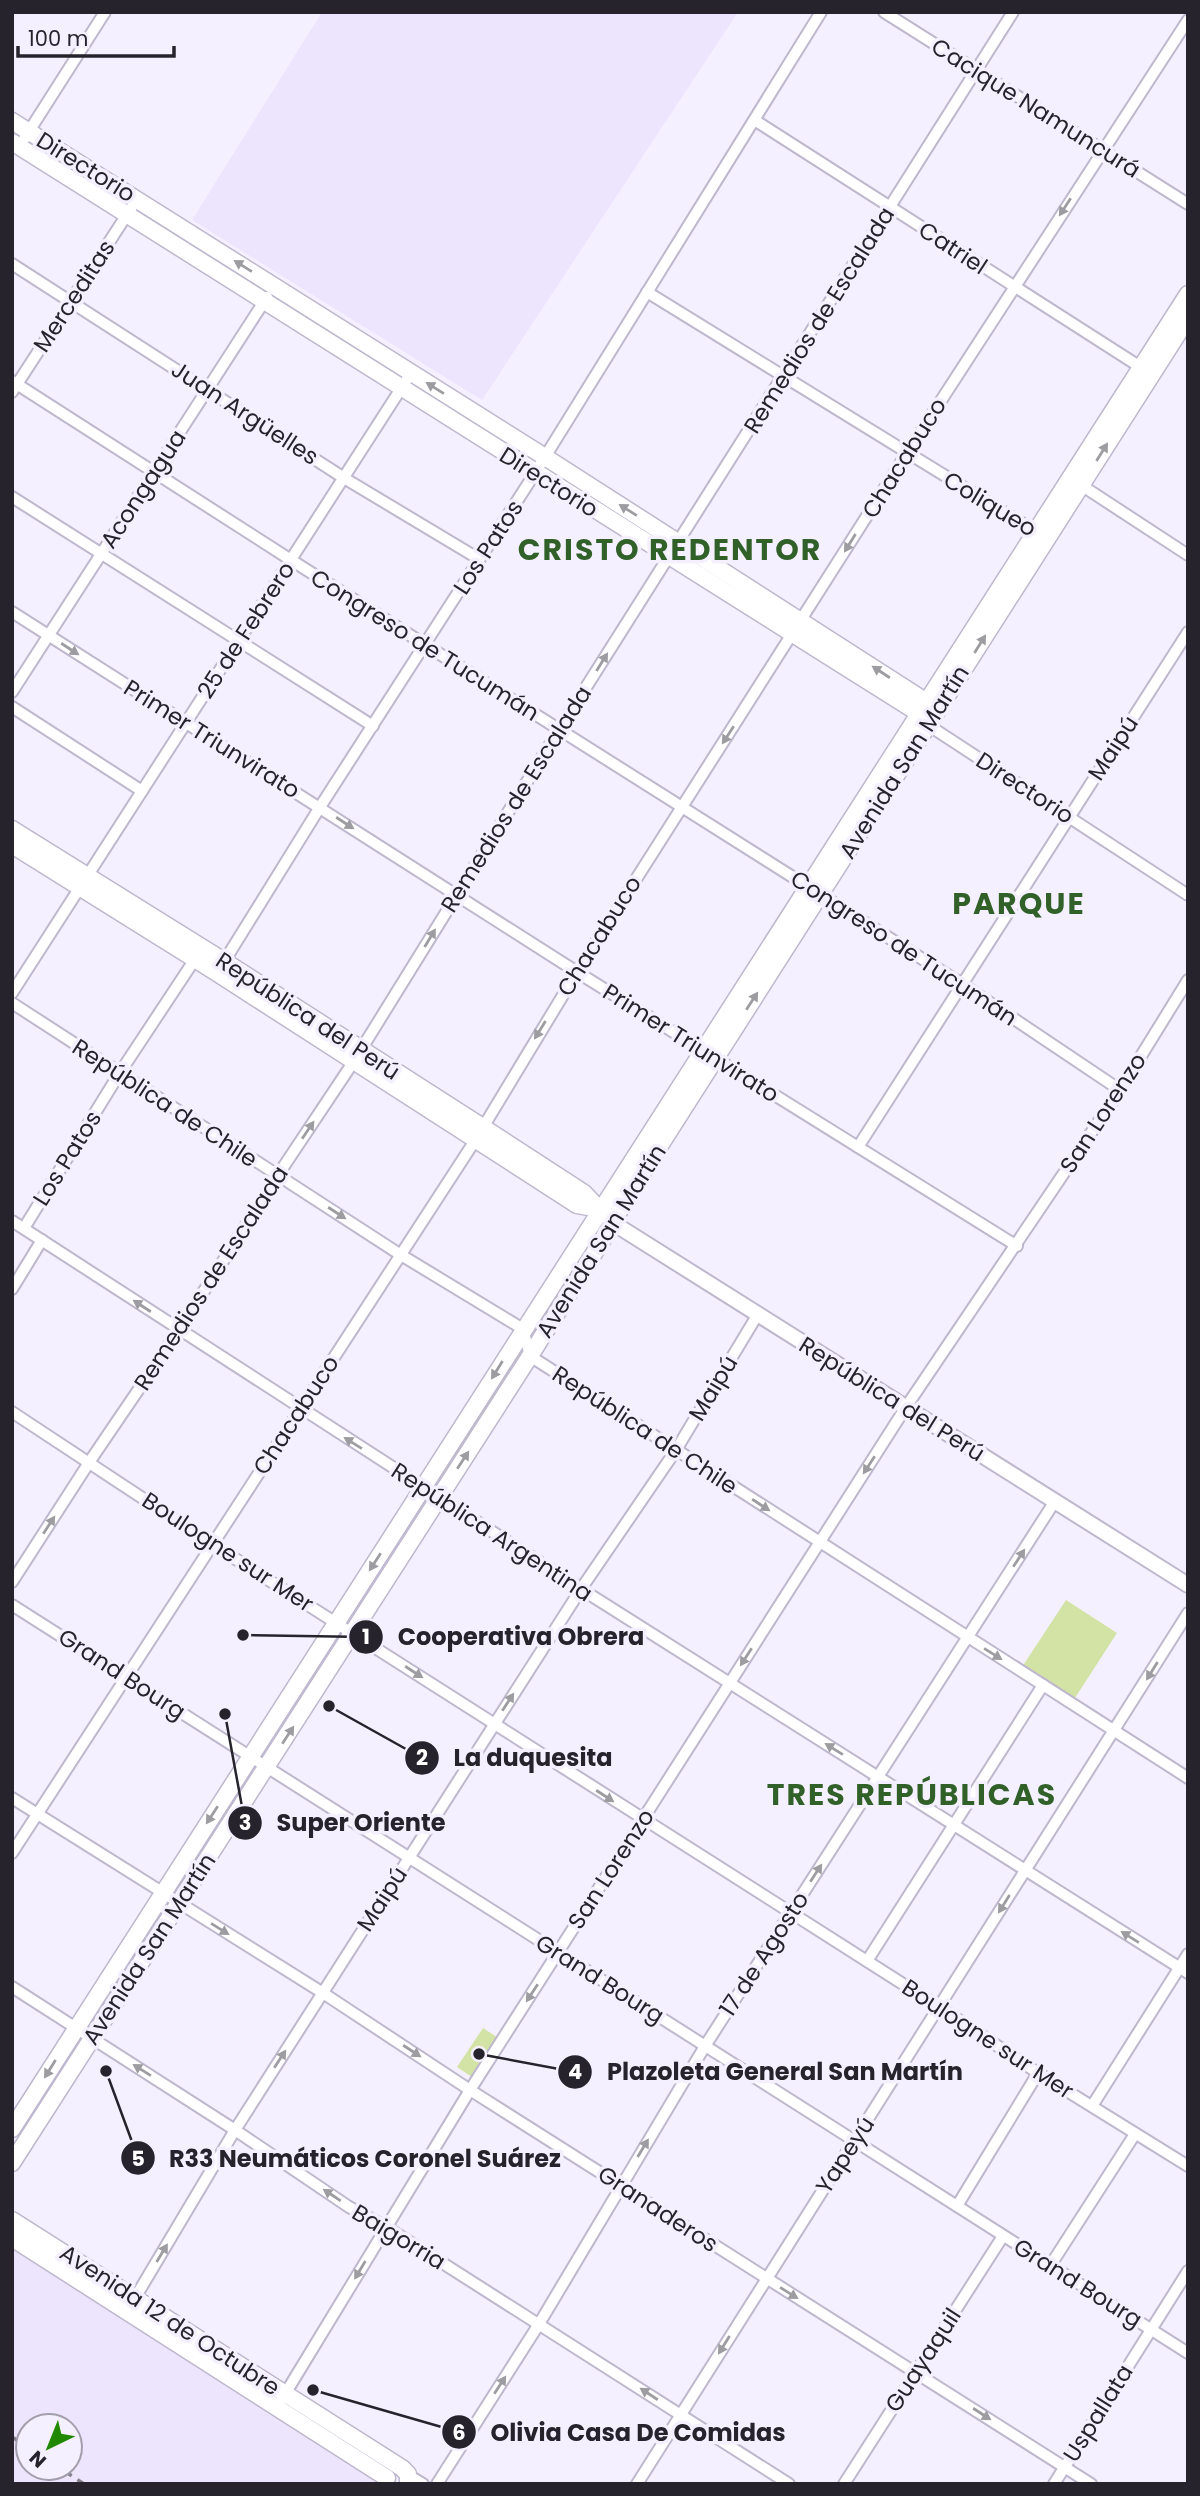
<svg xmlns="http://www.w3.org/2000/svg" width="1200" height="2496" font-family="Poppins,sans-serif">
<rect width="100%" height="100%" fill="#f5f0ff"/>
<g fill="#ede4fe" fill-rule="evenodd">
<path d="M322,12H738L482,400L192,220Z"/>
<path d="M12,2247L369,2474L374,2484H12ZM28,2426H70V2468H28Z"/>
</g>
<g fill="#d3e3a5">
<path d="M519,1349L522,1354L441,1480H439L437,1478Z"/>
<path d="M1066,1600L1117,1633L1073,1701L1022,1667Z"/>
<path d="M483,2028L501,2040L475,2079L457,2067Z"/>
</g>
<g fill="none" stroke-linecap="round" stroke-linejoin="round">
<defs>
<g id="minor">
<path d="M884,12L1188,204"/>
<path d="M756,121L1145,370"/>
<path d="M19,147L105,12"/>
<path d="M12,264L344,478L479,559"/>
<path d="M647,292L1041,535"/>
<path d="M12,381L291,560L962,984L1120,1090"/>
<path d="M12,392L137,199"/>
<path d="M1081,485L1188,555"/>
<path d="M12,497L373,726"/>
<path d="M12,612L577,972L1017,1246"/>
<path d="M12,692L267,297"/>
<path d="M12,707L142,791"/>
<path d="M928,725L1188,895"/>
<path d="M222,965L320,807L535,473L821,12"/>
<path d="M12,993L411,373"/>
<path d="M12,1003L401,1255L523,1329L530,1356L1188,1778"/>
<path d="M858,1147L1188,632"/>
<path d="M12,1221L581,1589L1188,1973"/>
<path d="M24,1228L119,1074L197,956"/>
<path d="M12,1289L42,1240"/>
<path d="M12,1412L212,1544L939,2007L1038,2073L1188,2166"/>
<path d="M12,1582L90,1461L179,1330L278,1175L354,1061L559,730L1013,12"/>
<path d="M12,1605L1188,2353"/>
<path d="M12,1798L323,1993L470,2090L1091,2484"/>
<path d="M12,1853L476,1139L577,972L907,453L1188,20"/>
<path d="M867,1961L1043,1685"/>
<path d="M12,1987L235,2130L349,2207L386,2227L789,2484"/>
<path d="M1092,2106L1188,1954"/>
<path d="M957,2206L1038,2073"/>
<path d="M1050,2266L1135,2134"/>
<path d="M132,2303L235,2130L581,1589L676,1450L758,1314"/>
<path d="M282,2399L470,2090L906,1407L1120,1090L1188,980"/>
<path d="M408,2475L423,2484"/>
<path d="M437,2484L539,2324L705,2046L1055,1501"/>
<path d="M637,2484L1188,1613"/>
<path d="M844,2484L1003,2236"/>
<path d="M1054,2484L1188,2271"/>
</g>
<path id="tertiary" d="M613,1223L1188,1585"/>
<g id="secondary">
<path d="M12,121L545,457L936,708"/>
<path d="M12,142L920,714L926,722"/>
<path d="M12,829L224,961L481,1126L584,1193L605,1215"/>
<path d="M12,845L217,973L577,1205L600,1209"/>
<path d="M12,2129L1188,294"/>
<path d="M12,2163L530,1356L613,1223L624,1202L1188,318"/>
<path d="M12,2220L402,2468L408,2474V2484"/>
<path d="M12,2238L387,2478"/>
</g>
</defs>
<use href="#minor" stroke="#beb7ce" stroke-width="14"/>
<use href="#tertiary" stroke="#beb7ce" stroke-width="18"/>
<use href="#secondary" stroke="#beb7ce" stroke-width="19"/>
<use href="#minor" stroke="#fff" stroke-width="10"/>
<use href="#tertiary" stroke="#fff" stroke-width="14"/>
<use href="#secondary" stroke="#fff" stroke-width="16"/>
<g stroke="#84808c" stroke-width="3.5" stroke-dasharray="14 7" stroke-linecap="butt">
<path d="M12,2437L28,2447"/>
<path d="M60,2468L84,2484"/>
</g>
</g>
<defs><path id="oneway-solid" d="M-6-.8H1V-3.2L6.5 0L1 3.2V.8H-6Z" transform="scale(1.75)"/></defs>
<g fill="#9d9ca0">
<use href="#oneway-solid" transform="translate(1065 207) rotate(123)"/>
<use href="#oneway-solid" transform="translate(243 266) rotate(-148)"/>
<use href="#oneway-solid" transform="translate(435 388) rotate(-148)"/>
<use href="#oneway-solid" transform="translate(1102 452) rotate(-58)"/>
<use href="#oneway-solid" transform="translate(628 510) rotate(-148)"/>
<use href="#oneway-solid" transform="translate(850 543) rotate(122)"/>
<use href="#oneway-solid" transform="translate(980 644) rotate(-58)"/>
<use href="#oneway-solid" transform="translate(70 649) rotate(33)"/>
<use href="#oneway-solid" transform="translate(602 662) rotate(-58)"/>
<use href="#oneway-solid" transform="translate(881 672) rotate(-147)"/>
<use href="#oneway-solid" transform="translate(728 735) rotate(123)"/>
<use href="#oneway-solid" transform="translate(345 823) rotate(33)"/>
<use href="#oneway-solid" transform="translate(430 938) rotate(-59)"/>
<use href="#oneway-solid" transform="translate(752 1001) rotate(-57)"/>
<use href="#oneway-solid" transform="translate(540 1030) rotate(122)"/>
<use href="#oneway-solid" transform="translate(308 1130) rotate(-56)"/>
<use href="#oneway-solid" transform="translate(337 1213) rotate(33)"/>
<use href="#oneway-solid" transform="translate(142 1306) rotate(-147)"/>
<use href="#oneway-solid" transform="translate(497 1370) rotate(122)"/>
<use href="#oneway-solid" transform="translate(353 1443) rotate(-148)"/>
<use href="#oneway-solid" transform="translate(463 1460) rotate(-57)"/>
<use href="#oneway-solid" transform="translate(869 1465) rotate(123)"/>
<use href="#oneway-solid" transform="translate(761 1505) rotate(33)"/>
<use href="#oneway-solid" transform="translate(49 1525) rotate(-57)"/>
<use href="#oneway-solid" transform="translate(1019 1558) rotate(-57)"/>
<use href="#oneway-solid" transform="translate(375 1562) rotate(123)"/>
<use href="#oneway-solid" transform="translate(993 1654) rotate(32)"/>
<use href="#oneway-solid" transform="translate(746 1657) rotate(123)"/>
<use href="#oneway-solid" transform="translate(1152 1671) rotate(122)"/>
<use href="#oneway-solid" transform="translate(414 1672) rotate(33)"/>
<use href="#oneway-solid" transform="translate(508 1702) rotate(-57)"/>
<use href="#oneway-solid" transform="translate(288 1735) rotate(-57)"/>
<use href="#oneway-solid" transform="translate(834 1749) rotate(-148)"/>
<use href="#oneway-solid" transform="translate(605 1796) rotate(33)"/>
<use href="#oneway-solid" transform="translate(212 1815) rotate(123)"/>
<use href="#oneway-solid" transform="translate(816 1873) rotate(-57)"/>
<use href="#oneway-solid" transform="translate(1004 1904) rotate(122)"/>
<use href="#oneway-solid" transform="translate(220 1929) rotate(32)"/>
<use href="#oneway-solid" transform="translate(1130 1937) rotate(-148)"/>
<use href="#oneway-solid" transform="translate(532 1993) rotate(123)"/>
<use href="#oneway-solid" transform="translate(412 2051) rotate(33)"/>
<use href="#oneway-solid" transform="translate(280 2059) rotate(-57)"/>
<use href="#oneway-solid" transform="translate(50 2069) rotate(122)"/>
<use href="#oneway-solid" transform="translate(142 2070) rotate(-148)"/>
<use href="#oneway-solid" transform="translate(643 2148) rotate(-59)"/>
<use href="#oneway-solid" transform="translate(332 2195) rotate(-146)"/>
<use href="#oneway-solid" transform="translate(162 2253) rotate(-59)"/>
<use href="#oneway-solid" transform="translate(360 2270) rotate(121)"/>
<use href="#oneway-solid" transform="translate(789 2293) rotate(32)"/>
<use href="#oneway-solid" transform="translate(724 2345) rotate(122)"/>
<use href="#oneway-solid" transform="translate(500 2385) rotate(-57)"/>
<use href="#oneway-solid" transform="translate(649 2394) rotate(-147)"/>
<use href="#oneway-solid" transform="translate(982 2414) rotate(33)"/>
</g>
<g text-anchor="middle" dominant-baseline="central" stroke-width="7" stroke-linejoin="round" paint-order="stroke">
<g font-size="23" fill="#26232c" stroke="#f5f0ff">
<text transform="translate(1036 108) rotate(32)">Cacique Namuncurá</text>
<text transform="translate(86 167) rotate(32)">Directorio</text>
<text transform="translate(953 248) rotate(33)">Catriel</text>
<text transform="translate(74 296) rotate(-57)">Merceditas</text>
<text transform="translate(819 320) rotate(-58)">Remedios de Escalada</text>
<text transform="translate(245 413) rotate(33)">Juan Argüelles</text>
<text transform="translate(904 458) rotate(-58)">Chacabuco</text>
<text transform="translate(549 482) rotate(32)">Directorio</text>
<text transform="translate(143 489) rotate(-57)">Acongagua</text>
<text transform="translate(990 504) rotate(31)">Coliqueo</text>
<text transform="translate(488 547) rotate(-57)">Los Patos</text>
<text transform="translate(246 630) rotate(-57)">25 de Febrero</text>
<text transform="translate(425 645) rotate(32)">Congreso de Tucumán</text>
<text transform="translate(212 739) rotate(32)">Primer Triunvirato</text>
<text transform="translate(1113 748) rotate(-57)">Maipú</text>
<text transform="translate(904 762) rotate(-58)">Avenida San Martín</text>
<text transform="translate(1025 788) rotate(33)">Directorio</text>
<text transform="translate(516 799) rotate(-58)">Remedios de Escalada</text>
<text transform="translate(599 936) rotate(-58)">Chacabuco</text>
<text transform="translate(904 948) rotate(33)">Congreso de Tucumán</text>
<text transform="translate(308 1016) rotate(33)">República del Perú</text>
<text transform="translate(691 1043) rotate(32)">Primer Triunvirato</text>
<text transform="translate(165 1103) rotate(33)">República de Chile</text>
<text transform="translate(1103 1113) rotate(-57)">San Lorenzo</text>
<text transform="translate(67 1158) rotate(-58)">Los Patos</text>
<text transform="translate(601 1241) rotate(-58)">Avenida San Martín</text>
<text transform="translate(211 1278) rotate(-57)">Remedios de Escalada</text>
<text transform="translate(713 1388) rotate(-59)">Maipú</text>
<text transform="translate(892 1399) rotate(32)">República del Perú</text>
<text transform="translate(296 1415) rotate(-57)">Chacabuco</text>
<text transform="translate(645 1430) rotate(33)">República de Chile</text>
<text transform="translate(492 1532) rotate(33)">República Argentina</text>
<text transform="translate(228 1552) rotate(33)">Boulogne sur Mer</text>
<text transform="translate(122 1674) rotate(33)">Grand Bourg</text>
<text transform="translate(611 1869) rotate(-57)">San Lorenzo</text>
<text transform="translate(382 1899) rotate(-57)">Maipú</text>
<text transform="translate(149 1949) rotate(-57)">Avenida San Martín</text>
<text transform="translate(764 1954) rotate(-57)">17 de Agosto</text>
<text transform="translate(600 1979) rotate(32)">Grand Bourg</text>
<text transform="translate(988 2039) rotate(33)">Boulogne sur Mer</text>
<text transform="translate(845 2155) rotate(-57)">Yapeyú</text>
<text transform="translate(658 2209) rotate(33)">Granaderos</text>
<text transform="translate(399 2237) rotate(31)">Baigorria</text>
<text transform="translate(1078 2283) rotate(32)">Grand Bourg</text>
<text transform="translate(170 2320) rotate(33)">Avenida 12 de Octubre</text>
<text transform="translate(923 2360) rotate(-57)">Guayaquil</text>
<text transform="translate(1098 2413) rotate(-58)">Uspallata</text>
</g>
<g font-size="30" font-weight="bold" letter-spacing="2" fill="#316129" stroke="#f5f0ff">
<text x="670" y="549">CRISTO REDENTOR</text>
<text x="1019" y="903">PARQUE</text>
<text x="912" y="1794">TRES REPÚBLICAS</text>
</g>
</g>
<path fill="none" stroke="#26232c" stroke-width="2.5" d="M243 1635L366 1637M329 1706L422 1758M225 1714L245 1823M479 2054L575 2072M106 2071L138 2158M313 2390L459 2432"/>
<g fill="#26232c" stroke="#f5f0ff" stroke-width="2.5">
<circle cx="243" cy="1635" r="7"/>
<circle cx="329" cy="1706" r="7"/>
<circle cx="225" cy="1714" r="7"/>
<circle cx="479" cy="2054" r="7"/>
<circle cx="106" cy="2071" r="7"/>
<circle cx="313" cy="2390" r="7"/>
<circle cx="366" cy="1637" r="18"/>
<circle cx="422" cy="1758" r="18"/>
<circle cx="245" cy="1823" r="18"/>
<circle cx="575" cy="2072" r="18"/>
<circle cx="138" cy="2158" r="18"/>
<circle cx="459" cy="2432" r="18"/>
</g>
<g font-size="21" text-anchor="middle" font-weight="bold" fill="#fff">
<text x="366" y="1644">1</text>
<text x="422" y="1765">2</text>
<text x="245" y="1830">3</text>
<text x="575" y="2079">4</text>
<text x="138" y="2166">5</text>
<text x="459" y="2440">6</text>
</g>
<g font-size="24" text-anchor="middle" font-weight="bold" fill="#26232c" stroke="#f5f0ff" stroke-width="7" stroke-linejoin="round" paint-order="stroke">
<text x="521" y="1645">Cooperativa Obrera</text>
<text x="533" y="1766">La duquesita</text>
<text x="361" y="1831">Super Oriente</text>
<text x="785" y="2080">Plazoleta General San Martín</text>
<text x="365" y="2167">R33 Neumáticos Coronel Suárez</text>
<text x="638" y="2441">Olivia Casa De Comidas</text>
</g>
<rect width="1200" height="2496" fill="none" stroke="#26232c" stroke-width="28"/>
<g transform="translate(49 2447) rotate(223)"><circle r="33" fill="#f5f0ff" stroke="#a29eab" stroke-width="2"/>
<path d="M0-5L12 26L0 18L-12 26Z" fill="#208900"/>
<text y="-10" font-size="19" font-weight="bold" text-anchor="middle" fill="#26232c">N</text>
</g>
<path d="M18 46v10h156v-10" fill="none" stroke="#26232c" stroke-width="3.5"/>
<text x="28" y="46" font-size="21" fill="#26232c" stroke="#f5f0ff" stroke-width="5" paint-order="stroke">100 m</text>
</svg>
